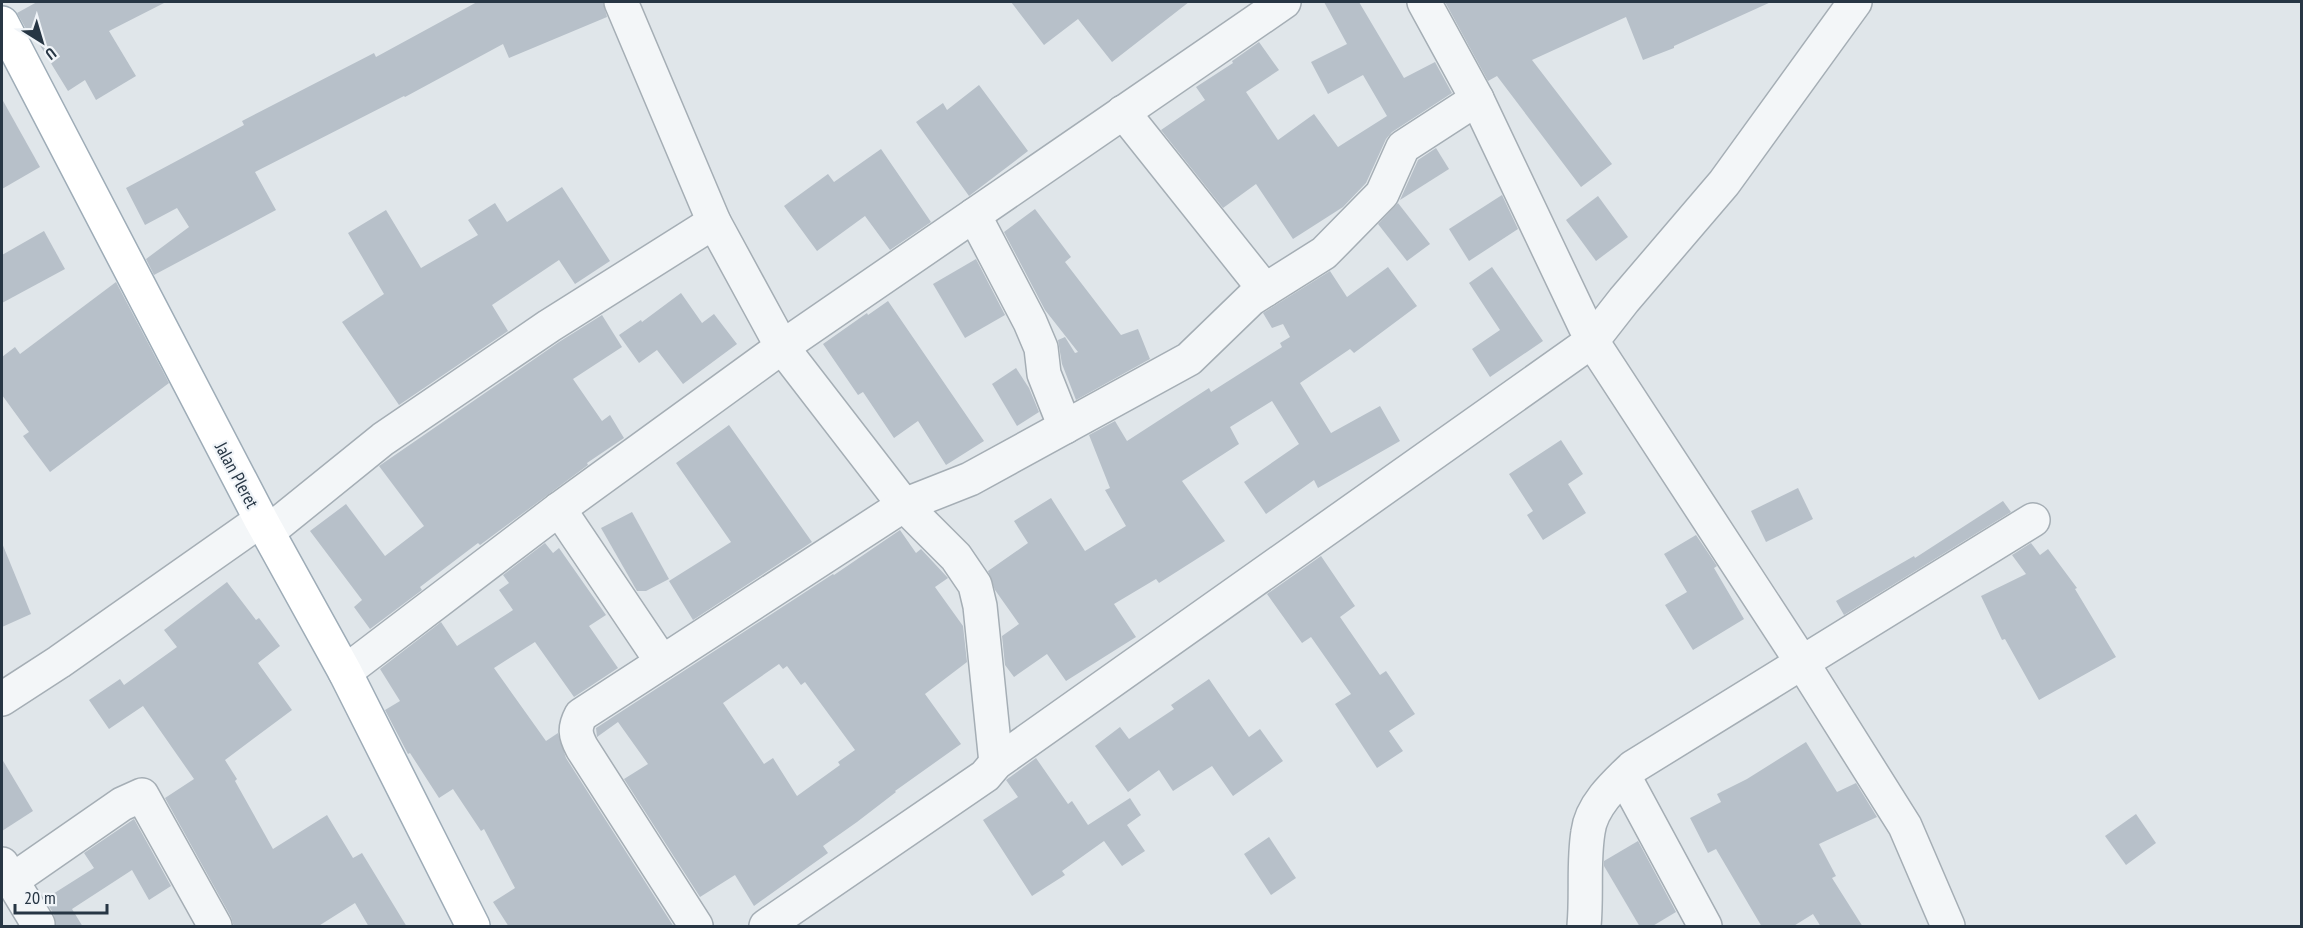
<svg xmlns="http://www.w3.org/2000/svg" width="2303" height="928" font-family="'PT Sans Narrow',sans-serif">
<rect width="100%" height="100%" fill="#e0e6ea"/>
<g fill="#b7c0c9" fill-rule="evenodd">
<path d="M37,2H166L109,31L136,76L96,100L85,80L68,91L33,34L30,36L17,13Z"/>
<path d="M477,2H603L607,17L509,58L503,44L405,97L404,96L255,172L276,210L154,275L146,259L189,227L177,208L145,225L126,188L244,125L242,121L374,53L376,57Z"/>
<path d="M1011,2H1189L1112,62L1078,19L1044,45Z"/>
<path d="M1324,2H1359L1404,78L1435,62L1452,93L1392,132L1386,139L1366,183L1343,207L1293,239L1256,184L1223,208L1161,130L1205,100L1196,87L1233,63L1232,61L1259,42L1279,70L1246,92L1278,140L1314,114L1338,147L1387,116L1363,75L1328,94L1311,62L1347,44Z"/>
<path d="M1445,2H1771L1674,46V48L1643,60L1626,17L1532,60L1612,164L1581,187L1497,76L1488,81Z"/>
<path d="M979,85L1028,151L969,196L916,122L943,103L947,110Z"/>
<path d="M2,99L40,167L2,189Z"/>
<path d="M1436,148L1449,169L1400,200L1418,160Z"/>
<path d="M881,149L931,222L890,250L865,216L817,251L784,206L828,174L834,182Z"/>
<path d="M562,187L610,261L575,284L559,260L492,305L508,331L399,405L342,322L384,294L348,233L386,210L421,268L478,235L468,220L495,203L507,222Z"/>
<path d="M1502,195L1518,229L1469,261L1449,229Z"/>
<path d="M1598,196L1628,237L1596,261L1566,220Z"/>
<path d="M1398,203L1430,244L1407,261L1378,224Z"/>
<path d="M1035,209L1071,257L1065,262L1121,335L1138,329L1150,359L1076,400L1062,364L1058,340L1065,337L1075,353L1078,352L1045,310L1004,232Z"/>
<path d="M44,231L65,269L2,303V255Z"/>
<path d="M976,259L1005,315L965,338L933,284Z"/>
<path d="M1388,267L1417,306L1354,353L1350,349L1300,383L1331,433L1380,406L1400,441L1318,488L1314,480L1266,514L1244,482L1299,444L1272,401L1230,427L1239,444L1182,481L1225,541L1159,583L1156,579L1114,604L1136,637L1066,681L1047,654L1014,677L1005,665L1002,636L1019,624L995,590L988,571L1028,543L1014,521L1051,498L1085,551L1126,526L1105,490L1110,488L1089,435L1115,421L1127,441L1209,388L1211,392L1282,347L1280,343L1290,337L1283,324L1272,328L1263,313L1330,271L1347,297Z"/>
<path d="M1492,267L1543,341L1490,377L1472,349L1500,330L1469,283Z"/>
<path d="M116,282L169,383L50,472L23,436L29,432L2,395V357L15,347L20,354Z"/>
<path d="M681,293L702,323L714,314L737,344L683,384L657,350L639,363L619,335L641,320L642,322Z"/>
<path d="M888,301L984,441L946,465L918,421L894,438L863,392L858,395L823,344L867,313L868,315Z"/>
<path d="M602,315L622,347L573,379L602,421L610,415L624,438L587,463L588,465L480,545L478,543L420,587L422,590L370,629L354,607L362,600L310,531L346,504L385,556L424,526L379,466L559,342Z"/>
<path d="M1016,368L1029,388L1039,412L1017,426L992,384Z"/>
<path d="M729,425L812,542L693,620L669,581L731,542L676,463Z"/>
<path d="M1561,440L1583,474L1568,484L1586,513L1543,540L1527,515L1533,511L1509,474Z"/>
<path d="M1798,488L1813,519L1766,542L1751,511Z"/>
<path d="M2003,501L2011,512L1844,615L1836,601L1914,556L1915,558Z"/>
<path d="M632,512L669,579L646,591H637L601,528Z"/>
<path d="M900,530L916,553L921,549L948,578L935,587L963,626L967,662L925,694L961,744L895,791L896,792L857,822L823,846L828,853L754,906L735,875L700,897L624,779L648,764L618,722L597,737L596,728L833,574L834,575ZM779,664L783,669L787,666L801,685L805,682L855,750L838,762L840,765L797,796L773,758L764,764L723,703Z"/>
<path d="M1696,535L1717,566L1714,568L1744,619L1693,650L1665,605L1687,592L1664,554Z"/>
<path d="M2,543L31,614L2,627Z"/>
<path d="M545,543L553,553L559,548L606,615L589,626L618,668L574,697L535,642L494,668L546,741L558,733L566,758L674,927H509L493,902L515,888L484,829L481,831L453,789L439,798L410,753L408,754L385,710L400,701L380,669L441,622L457,646L513,610L499,590L509,583L503,575Z"/>
<path d="M2031,543L2040,555L2048,549L2077,588L2075,589L2116,657L2039,700L2005,639L2002,640L1981,596L2026,574L2012,555Z"/>
<path d="M1321,556L1355,606L1340,617L1380,675L1386,671L1415,714L1389,731L1403,751L1377,768L1335,704L1351,694L1311,637L1302,643L1267,594Z"/>
<path d="M227,582L256,620L259,618L280,646L258,663L292,710L225,760L237,779L235,781L273,849L327,815L353,858L362,853L407,927H369L355,903L317,927H234L231,917L165,798L194,779L143,706L109,729L89,700L120,679L124,685L177,647L164,630Z"/>
<path d="M1209,679L1249,737L1260,729L1283,761L1233,796L1212,766L1173,791L1159,770L1128,792L1095,746L1120,727L1129,739L1174,709L1171,705Z"/>
<path d="M1806,742L1837,792L1856,783L1877,817L1819,844L1836,876L1832,878L1863,927H1821L1813,914L1792,927H1762L1716,849L1708,853L1690,818L1721,802L1717,794L1747,779Z"/>
<path d="M1036,758L1068,804L1072,801L1088,825L1130,798L1141,815L1127,825L1145,851L1122,866L1104,841L1062,871L1065,875L1032,896L983,820L1018,797L1006,780Z"/>
<path d="M2,759L33,811L2,831Z"/>
<path d="M2136,814L2156,843L2126,865L2105,836Z"/>
<path d="M134,819L171,886L149,900L132,870L72,909L83,927H56L54,915L45,899L94,868L84,853Z"/>
<path d="M1269,837L1296,878L1271,895L1244,854Z"/>
<path d="M1638,841L1676,912L1651,927H1640L1604,866V861Z"/>
</g>
<g fill="none" stroke-linecap="round" stroke-linejoin="round">
<defs>
<g id="minor">
<path d="M621,2L714,222L782,347L904,505L956,557L975,585L980,606L996,763"/>
<path d="M1855,2L1724,183L1624,300L1592,341L1803,664L1905,826L1948,926"/>
<path d="M1123,112L1265,290"/>
<path d="M974,215L1030,322L1041,348L1044,374L1065,427"/>
<path d="M559,509L662,662"/>
<path d="M268,532L383,439L549,326L714,222"/>
<path d="M345,672L559,509L782,347L1284,2"/>
<path d="M2,699L59,662L261,520"/>
<path d="M1624,776L1705,926"/>
<path d="M2,864L38,924"/>
<path d="M11,881L122,804L142,795L215,926"/>
<path d="M696,926L582,748C575,735 574,728 581,715L904,505L970,479L1189,359L1251,299L1324,253L1382,194L1403,147L1477,99"/>
<path d="M766,926L985,776L996,763L1592,341L1477,99L1424,2"/>
<path d="M1584,926C1587,895 1583,863 1588,832C1591,806 1615,784 1633,767L2033,520"/>
</g>
<path id="major" d="M2,23L261,520L345,672L473,926"/>
</defs>
<use href="#minor" stroke="#a5aeb5" stroke-width="36"/>
<use href="#major" stroke="#9eacb7" stroke-width="36"/>
<use href="#minor" stroke="#f3f6f8" stroke-width="33"/>
<use href="#major" stroke="#fff" stroke-width="33"/>
</g>
<g text-anchor="middle" dominant-baseline="central" stroke-width="4.5" stroke-linejoin="round" paint-order="stroke">
<g font-size="18" fill="#273644" stroke="#f0f4f8">
<text transform="translate(237 475) rotate(62)">Jalan Pleret</text>
</g>
</g>
<rect width="2303" height="928" fill="none" stroke="#273644" stroke-width="6"/>
<g transform="translate(42 42) rotate(143)" stroke="#f0f4f8" stroke-width="4.5" paint-order="stroke">
<path d="M0-4.5L10 22L0 15L-10 22Z" fill="#273644"/>
<text y="-9" font-size="16" font-weight="bold" text-anchor="middle" fill="#273644">U</text>
</g>
<path d="M15 904v9h92v-9" fill="none" stroke="#273644" stroke-width="3"/>
<text x="24" y="904" font-size="18" fill="#273644" stroke="#f0f4f8" stroke-width="4.5" paint-order="stroke">20 m</text>
</svg>
